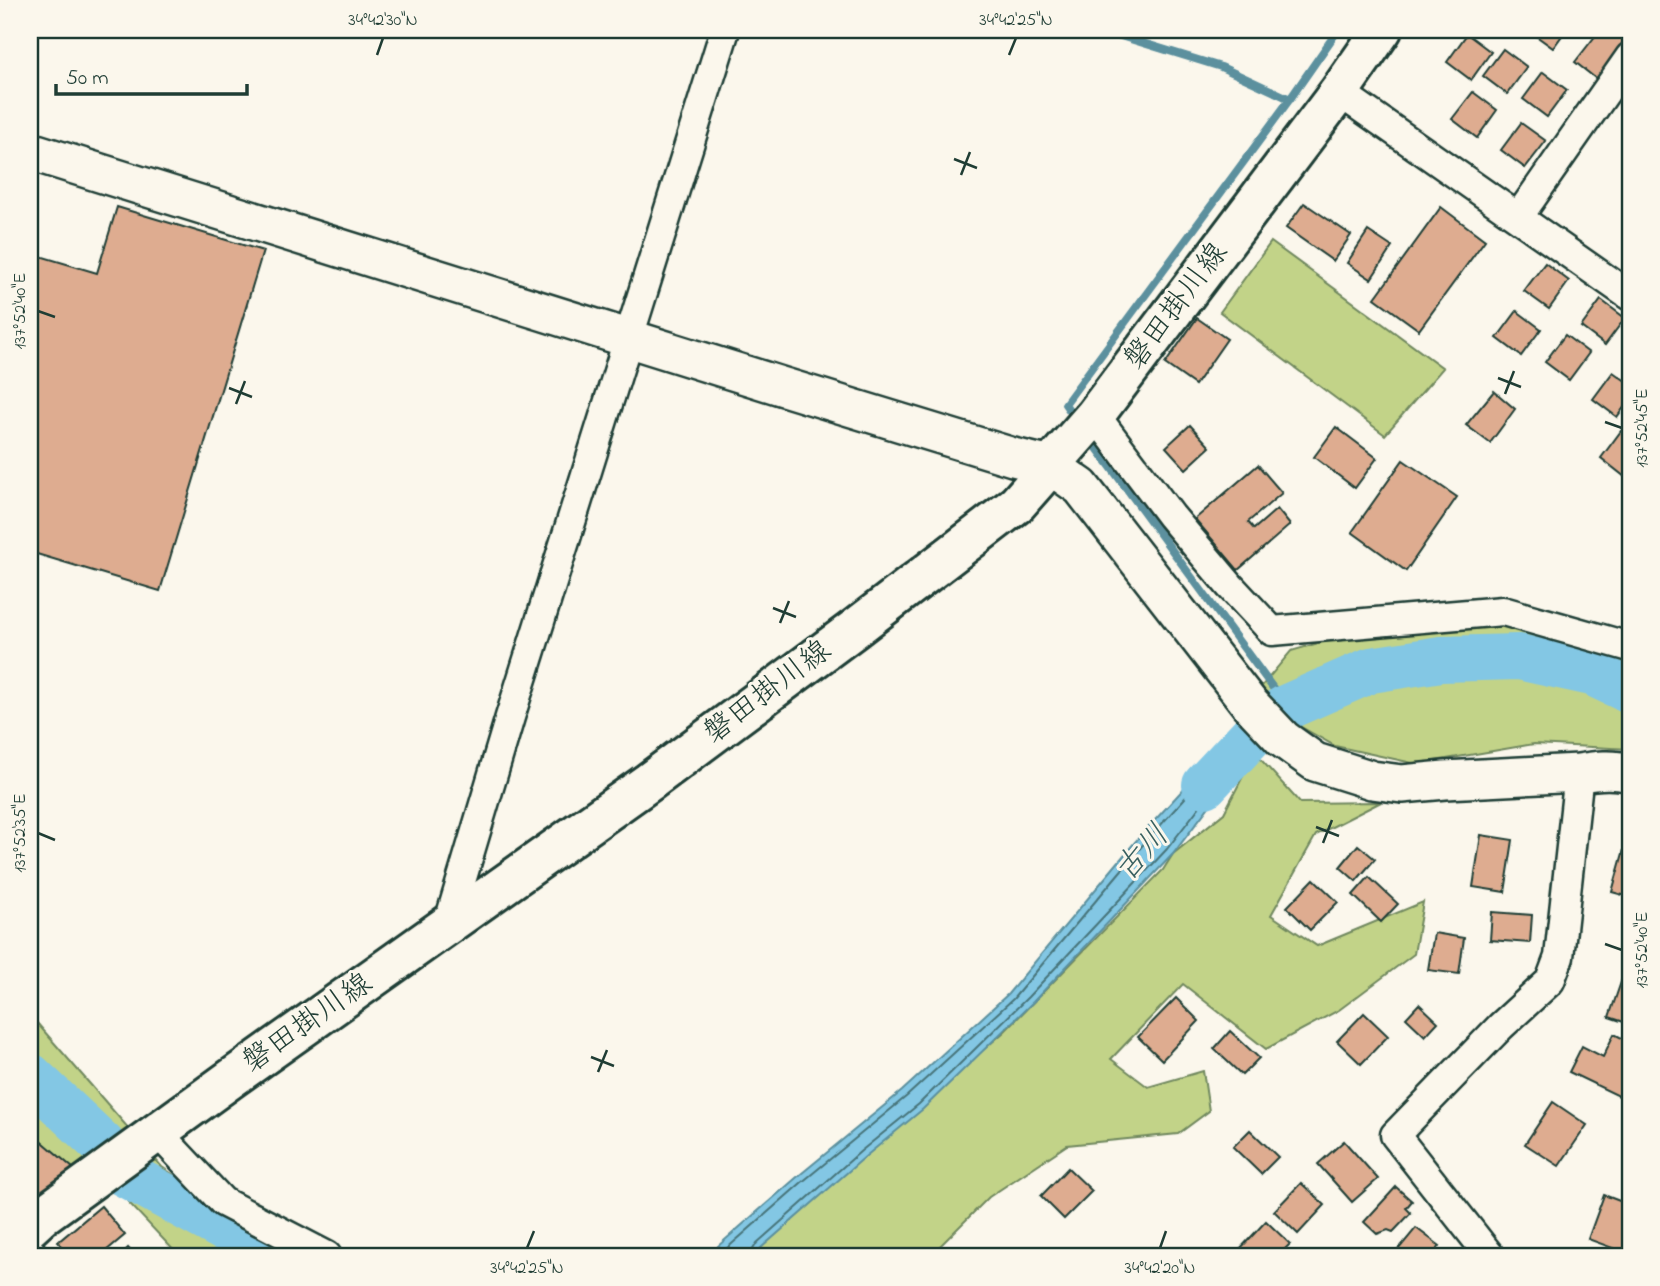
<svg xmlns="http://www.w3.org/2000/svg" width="1660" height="1286" font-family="'Indie Flower','Klee One',sans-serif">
<rect width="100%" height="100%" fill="#fbf7ec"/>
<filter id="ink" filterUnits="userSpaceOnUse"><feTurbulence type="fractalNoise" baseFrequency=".0143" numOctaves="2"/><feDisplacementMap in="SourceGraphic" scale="14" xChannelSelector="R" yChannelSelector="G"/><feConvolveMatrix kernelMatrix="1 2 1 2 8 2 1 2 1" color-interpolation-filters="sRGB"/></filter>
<g filter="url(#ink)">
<g fill="#c2d388" stroke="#70885e" stroke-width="2">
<path d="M1271,242L1443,368L1385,435L1220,312Z"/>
<path d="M1493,616L1630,652V749L1534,744L1417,764L1335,746L1294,723L1261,687L1291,651L1400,619Z"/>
<path d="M1255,753L1300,803L1381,802L1316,835L1271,915L1317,946L1423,902L1414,954L1339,1010L1266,1049L1183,984L1111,1059L1148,1087L1203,1071L1209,1111L1178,1134L1067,1145L989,1197L930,1256H757L769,1235L1004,1032L1163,870L1173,854L1224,813Z"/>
<path d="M30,1015L162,1167L246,1224L309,1256H179L101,1173L30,1228Z"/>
</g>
<g fill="#83c7e4" stroke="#5b909e" stroke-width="2">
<path d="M1240,727L1254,747L1173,854L1033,1002L923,1109L866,1156L761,1248L756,1256H714L718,1246L796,1178L902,1091L1008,994L1135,842Z"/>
<path d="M30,1059L112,1137L92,1156L30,1095Z"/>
</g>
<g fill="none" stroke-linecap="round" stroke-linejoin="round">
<g stroke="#47747a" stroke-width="2">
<path d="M30,1069L99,1134V1139L94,1144H90L37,1092L30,1090"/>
<path d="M722,1256L725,1250L801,1183L907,1096L1013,999L1141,847L1236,741H1241L1244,746V749L1167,849L1028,997L919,1104L861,1151L757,1243L752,1251L751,1256"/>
</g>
<g stroke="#5b909e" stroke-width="8">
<path d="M1101,30L1221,67L1290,99"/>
<path d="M1076,420L1065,404L1290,99L1338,30"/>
<path d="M1088,436L1287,707"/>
</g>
<g stroke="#83c7e4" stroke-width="46">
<path d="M1205,785L1268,718L1287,707L1371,670L1441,659L1519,657L1592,673L1630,691"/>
<path d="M30,1076L102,1144L121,1172L275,1256"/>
</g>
</g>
<g fill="#deac90" stroke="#1f3d34" stroke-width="2">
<path d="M1528,30H1566L1553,48Z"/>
<path d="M1600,30H1623L1630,35V41L1599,81L1575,62Z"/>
<path d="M1467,34L1491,52L1471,80L1447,62Z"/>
<path d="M1503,49L1527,67L1507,94L1483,76Z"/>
<path d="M1543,72L1567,90L1547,117L1523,99Z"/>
<path d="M1473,92L1497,110L1477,138L1452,119Z"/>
<path d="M1521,123L1546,141L1525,168L1501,150Z"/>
<path d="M1304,203L1351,235L1333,261L1286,228Z"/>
<path d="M117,207L263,251L160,591L30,552V253L97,273Z"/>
<path d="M1441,207L1485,240L1419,330L1375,298Z"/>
<path d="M1368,231L1392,247L1371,279L1347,263Z"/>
<path d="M1545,263L1569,281L1549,309L1524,291Z"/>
<path d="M1601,300L1625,318L1605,345L1581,327Z"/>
<path d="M1517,311L1541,329L1521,356L1497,338Z"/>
<path d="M1197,318L1227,339L1195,385L1165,364Z"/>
<path d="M1565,335L1589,353L1569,380L1545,362Z"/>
<path d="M1613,372L1630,384V399L1617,417L1593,399Z"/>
<path d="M1494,391L1515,409L1490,443L1466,425Z"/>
<path d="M1190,425L1210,447L1186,469L1166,447Z"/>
<path d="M1336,427L1377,458L1355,488L1314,457Z"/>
<path d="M1621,431L1630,438V470L1625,477L1601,458Z"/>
<path d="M1403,460L1457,497L1406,571L1352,532Z"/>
<path d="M1258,465L1282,493L1248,522L1254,529L1277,509L1290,525L1238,570L1195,519Z"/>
<path d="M1481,835L1513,840L1505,892L1473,887Z"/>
<path d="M1627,839L1630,840V897L1612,892Z"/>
<path d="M1358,845L1375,859L1356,881L1340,867Z"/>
<path d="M1369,877L1398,904L1381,922L1353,895Z"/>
<path d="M1314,879L1338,902L1310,930L1287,907Z"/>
<path d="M1492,912L1532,915L1530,943L1490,940Z"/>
<path d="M1434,933L1464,938L1459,974L1428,970Z"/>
<path d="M1622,979L1630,982V1024L1609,1017Z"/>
<path d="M1176,998L1199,1021L1162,1060L1138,1037Z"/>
<path d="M1419,1004L1438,1022L1425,1036L1406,1018Z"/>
<path d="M1364,1013L1388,1036L1361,1064L1337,1041Z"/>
<path d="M1230,1031L1259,1058L1242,1075L1214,1049Z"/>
<path d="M1614,1034L1630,1042V1089L1625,1099L1569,1072L1582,1046L1603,1057Z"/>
<path d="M1553,1102L1587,1125L1559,1166L1525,1144Z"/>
<path d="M1250,1130L1278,1157L1261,1174L1233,1147Z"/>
<path d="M30,1131L74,1169L30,1202Z"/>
<path d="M1344,1141L1378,1179L1352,1202L1318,1164Z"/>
<path d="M1068,1168L1092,1191L1064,1219L1041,1196Z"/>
<path d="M1301,1183L1325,1205L1298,1234L1274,1211Z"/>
<path d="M1396,1187L1412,1201L1406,1208L1411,1213L1393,1232L1388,1230L1377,1234L1364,1222Z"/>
<path d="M1604,1195L1630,1205V1242L1626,1253L1588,1239Z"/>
<path d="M101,1206L125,1235L100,1256H69L58,1242Z"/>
<path d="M1266,1221L1290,1244L1278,1256H1246L1239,1250Z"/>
<path d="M1416,1228L1440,1246L1432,1256H1393Z"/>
<path d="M128,1248L135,1256H120Z"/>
</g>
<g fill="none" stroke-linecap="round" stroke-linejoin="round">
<defs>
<g id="minor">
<path d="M1339,92L1630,296"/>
<path d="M1519,216L1630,57"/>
<path d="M1095,415L1171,516L1230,586L1272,631L1503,611L1630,647"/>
<path d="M448,925L510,717L725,30"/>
<path d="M157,1132L223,1202L327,1256"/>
<path d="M30,1251L34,1256"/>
<path d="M1490,1256L1395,1135L1501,1026L1550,981L1559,957L1579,773"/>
</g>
<path id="tertiary" d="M30,151L784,387L1013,457L1051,466L1081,487L1249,703L1283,739L1315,762L1372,780L1402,784L1445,780L1579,773C1596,770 1613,768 1630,773"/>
<path id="secondary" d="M30,1227L42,1216L232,1078L649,782L853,630L1017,504L1095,415L1339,92L1382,30"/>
</defs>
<use href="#minor" stroke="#1f3d34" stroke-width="33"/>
<use href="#tertiary" stroke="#1f3d34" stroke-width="42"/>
<use href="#secondary" stroke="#1f3d34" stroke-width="44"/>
<use href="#minor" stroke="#fbf7ec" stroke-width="28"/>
<use href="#tertiary" stroke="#fbf7ec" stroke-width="37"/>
<use href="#secondary" stroke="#fbf7ec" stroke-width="38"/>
</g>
</g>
<path fill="none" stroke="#1f3d34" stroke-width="2.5" d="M377,55L383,38M1009,55L1016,38M954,159L977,168M961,175L970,152M38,311L55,317M1498,378L1521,387M229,388L252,397M1505,394L1514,371M236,404L245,381M1605,422L1622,428M773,608L796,617M780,623L789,601M1316,827L1339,836M38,833L55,840M1323,843L1332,820M1605,944L1622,950M591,1057L614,1066M598,1072L607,1050M527,1248L534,1231M1160,1248L1166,1231"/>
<g text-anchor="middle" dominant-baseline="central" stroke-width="6" stroke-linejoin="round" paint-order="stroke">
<g font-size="30" fill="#1f3d34" stroke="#fbf7ec">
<text transform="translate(1177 307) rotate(-53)">磐田掛川線</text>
<text transform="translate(768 693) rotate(-37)">磐田掛川線</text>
<text transform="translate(308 1024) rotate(-35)">磐田掛川線</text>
</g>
<g font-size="32" font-style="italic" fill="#386060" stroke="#fbf7ec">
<text transform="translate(1143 854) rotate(-48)">古川</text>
</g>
</g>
<rect width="1660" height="1286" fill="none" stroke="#fbf7ec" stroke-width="77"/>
<path d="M56 84v10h191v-10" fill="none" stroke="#1f3d34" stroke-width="3.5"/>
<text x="66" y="84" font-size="21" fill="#1f3d34" stroke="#fbf7ec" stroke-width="5" paint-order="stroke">50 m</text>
<rect x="38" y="38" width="1584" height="1210" fill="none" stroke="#1f3d34" stroke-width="2.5"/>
<g font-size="18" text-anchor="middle" fill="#1f3d34">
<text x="383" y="25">34°42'30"N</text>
<text x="1016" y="25">34°42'25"N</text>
<text transform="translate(19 311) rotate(-90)" y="6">137°52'40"E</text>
<text transform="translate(1641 428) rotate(-90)" y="6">137°52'45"E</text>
<text transform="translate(19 833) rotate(-90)" y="6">137°52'35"E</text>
<text transform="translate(1641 950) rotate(-90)" y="6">137°52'40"E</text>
<text x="527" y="1273">34°42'25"N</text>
<text x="1160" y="1273">34°42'20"N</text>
</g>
</svg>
